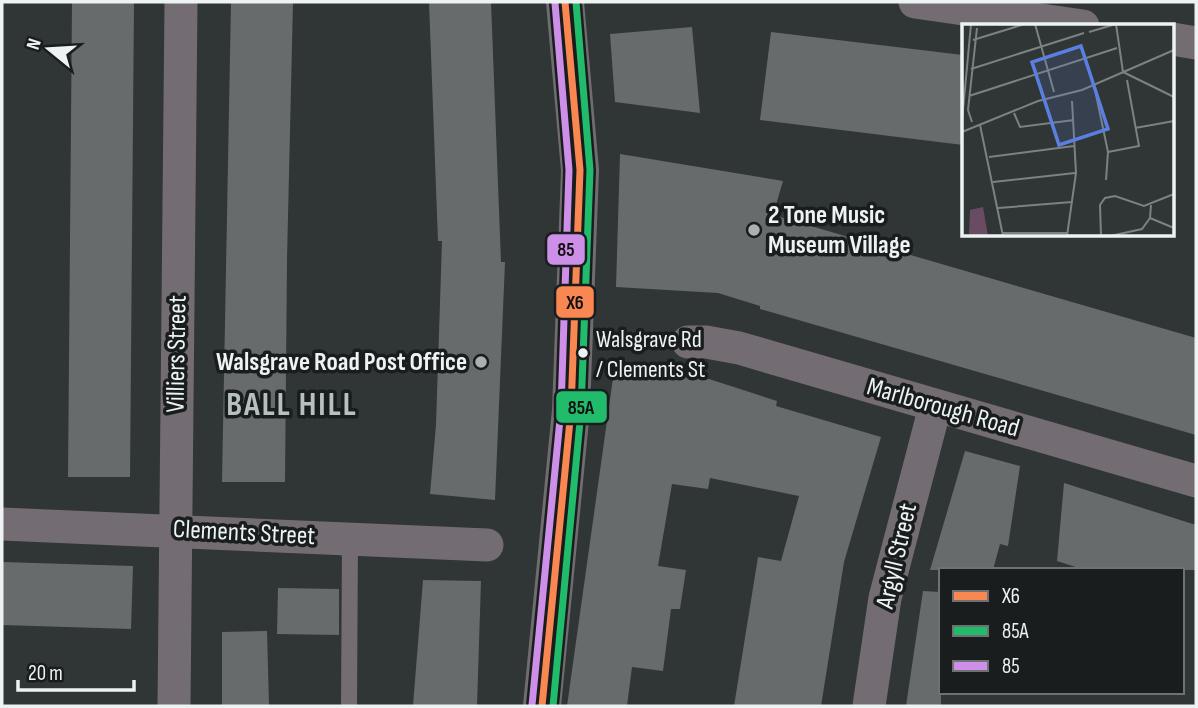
<svg xmlns="http://www.w3.org/2000/svg" width="1198" height="708" font-family="'Sofia Sans Condensed',sans-serif">
<rect width="100%" height="100%" fill="#303535"/>
<g fill="#686b6b">
<path d="M72,2H134L130,477H68Z"/>
<path d="M231,2H293L287,260L285,482H222Z"/>
<path d="M429,2H491L501,262H505L495,500L430,494L436,425L442,241H438Z"/>
<path d="M692,27L700,113L615,102L610,34Z"/>
<path d="M771,32L963,55V145L760,120Z"/>
<path d="M620,154L783,181L773,215L1196,338V435L760,309V306L718,293L616,287Z"/>
<path d="M678,369L777,401L776,406L881,437L844,562L821,706H734L758,557L781,561L799,496L710,478L708,489L672,484L658,566L686,570L680,609H671L663,671L632,667L627,706H567L614,371Z"/>
<path d="M965,451L1020,466L1008,546L1000,544L993,570H930Z"/>
<path d="M1064,483L1196,525V570H1085L1057,561Z"/>
<path d="M2,562L133,566L131,629L2,625Z"/>
<path d="M423,580L481,581L477,706H413Z"/>
<path d="M278,588L339,589V635L277,634Z"/>
<path d="M923,591L941,592V706H906Z"/>
<path d="M267,631L269,706H222V632Z"/>
</g>
<g fill="none" stroke-linecap="round" stroke-linejoin="round">
<path stroke="#736c72" stroke-width="16" d="M349,706L350,538"/>
<g stroke="#736c72" stroke-width="33">
<path d="M915,2L1083,26"/>
<path d="M1172,39L1196,43"/>
<path d="M688,342H706L739,348L1196,481"/>
<path d="M2,524L487,545"/>
<path d="M174,706L181,2"/>
<path d="M869,706L885,598L935,407"/>
</g>
<path stroke="#706c70" stroke-width="38" d="M542,706L571,410L580,170L565,2"/>
<defs>
<path id="bus-1" d="M542,706L571,410L580,170L565,2"/>
<path id="bus-2" d="M553,706L581,411L590,170L576,2"/>
<path id="bus-3" d="M532,705L561,409L569,170L555,3"/>
</defs>
<use href="#bus-1" stroke="#1a1d1d" stroke-width="12"/>
<use href="#bus-2" stroke="#1a1d1d" stroke-width="12"/>
<use href="#bus-3" stroke="#1a1d1d" stroke-width="12"/>
<use href="#bus-1" stroke="#f88751" stroke-width="7"/>
<use href="#bus-2" stroke="#20bc6c" stroke-width="7"/>
<use href="#bus-3" stroke="#ce8fe9" stroke-width="7"/>
</g>
<g fill="#abb0b0" stroke="#1a1d1d" stroke-width="2.5">
<circle cx="754" cy="230" r="7"/>
<circle cx="481" cy="362" r="7"/>
</g>
<circle fill="#edf2f2" stroke="#1a1d1d" stroke-width="2.5" cx="583" cy="353" r="6"/>
<g text-anchor="middle" dominant-baseline="central" stroke-width="7" stroke-linejoin="round" paint-order="stroke">
<g font-size="24" fill="#edf2f2" stroke="#1a1d1d" text-anchor="start">
<text x="596" y="339">Walsgrave Rd<tspan x="596" dy="30">/ Clements St</tspan></text>
</g>
<g font-size="26" font-weight="bold" fill="#edf2f2" stroke="#1a1d1d" text-anchor="start">
<text x="768" y="215">2 Tone Music<tspan x="768" dy="30">Museum Village</tspan></text>
<text x="467" y="362" text-anchor="end">Walsgrave Road Post Office</text>
</g>
<g font-size="26" fill="#edf2f2" stroke="#1a1d1d">
<text transform="translate(177 354) rotate(-89)">Villiers Street</text>
<text transform="translate(943 408) rotate(16)">Marlborough Road</text>
<text transform="translate(244 533) rotate(3)">Clements Street</text>
<text transform="translate(897 556) rotate(-77)">Argyll Street</text>
</g>
<g font-size="33" font-weight="bold" letter-spacing="2" fill="#b7c0c0" stroke="#1a1d1d">
<text x="292" y="405">BALL HILL</text>
</g>
</g>
<g transform="translate(962 24)">
<rect width="212" height="212" fill="#303535"/>
<path d="M21,183L26,212H7L8,186Z" fill="#694b64"/>
<path fill="none" stroke="#7c8181" stroke-width="2" d="M73,0L92,68M154,0L161,48L212,73M127,8L154,0M11,16L63,0M9,45L122,9M132,61L146,128L144,156M7,72L155,24M52,89L58,103L112,96M0,97L9,0M10,98L6,86L15,4M18,101L41,212M173,104L212,97M0,108L76,77L120,66L212,26M146,128L177,122L165,56M27,133L112,122M31,158L113,149M36,184L110,178M188,194L212,204M41,209H105M105,212L114,149L110,77M139,212L138,181L143,174L153,172L182,182L212,170M148,212L180,205L188,194L189,181"/>
<path fill="#5b7fe0" fill-opacity="0.15" stroke="#5b7fe0" stroke-width="3.5" d="M119,22L146,105L97,121L70,38Z"/>
<rect width="212" height="212" fill="none" stroke="#edf2f2" stroke-width="3.5"/>
</g>
<g stroke="#1a1d1d" stroke-width="2.5">
<rect x="546" y="233" width="40" height="33" rx="7" fill="#ce8fe9"/>
<rect x="555" y="285" width="40" height="34" rx="7" fill="#f88751"/>
<rect x="555" y="390" width="53" height="34" rx="7" fill="#20bc6c"/>
</g>
<g font-size="19" text-anchor="middle" font-weight="bold" fill="#111">
<text x="566" y="256">85</text>
<text x="575" y="309">X6</text>
<text x="581" y="414">85A</text>
</g>
<rect width="1198" height="708" fill="none" stroke="#edf2f2" stroke-width="7"/>
<rect x="939" y="568" width="245" height="126" fill="#1a1d1d" stroke="#6e7272" stroke-width="2"/>
<rect x="953" y="591" width="35" height="10" fill="#f88751" stroke="#6e7272" stroke-width="2"/>
<text x="1002" y="603" font-size="21" fill="#edf2f2">X6</text>
<rect x="953" y="626" width="35" height="10" fill="#20bc6c" stroke="#6e7272" stroke-width="2"/>
<text x="1002" y="638" font-size="21" fill="#edf2f2">85A</text>
<rect x="953" y="661" width="35" height="10" fill="#ce8fe9" stroke="#6e7272" stroke-width="2"/>
<text x="1002" y="673" font-size="21" fill="#edf2f2">85</text>
<g transform="translate(49 49) rotate(288)" stroke="#1a1d1d" stroke-width="5" paint-order="stroke">
<path d="M0-5L12 26L0 18L-12 26Z" fill="#edf2f2"/>
<text y="-10" font-size="19" font-weight="bold" text-anchor="middle" fill="#edf2f2">N</text>
</g>
<path d="M18 680v10h116v-10" fill="none" stroke="#edf2f2" stroke-width="3.5"/>
<text x="28" y="680" font-size="21" fill="#edf2f2" stroke="#1a1d1d" stroke-width="5" paint-order="stroke">20 m</text>
</svg>
